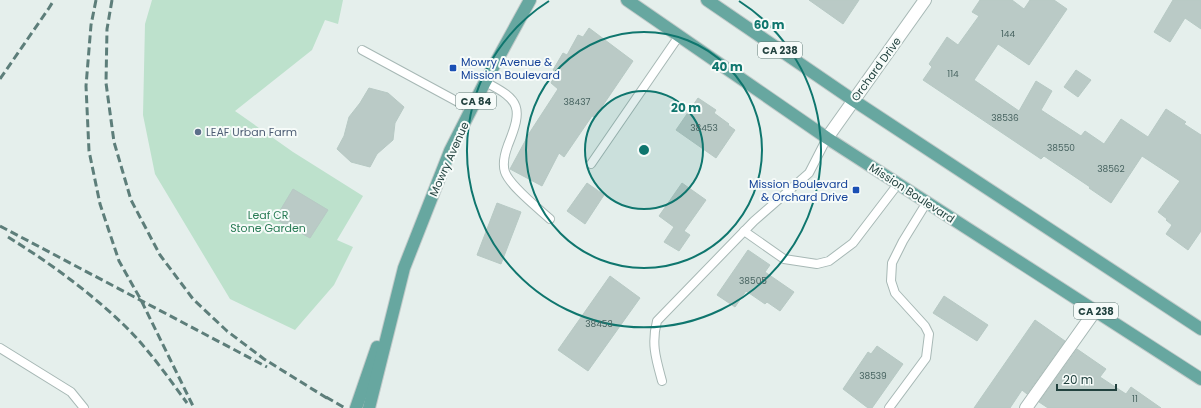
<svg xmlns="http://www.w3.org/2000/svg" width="1201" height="408" font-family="Poppins,sans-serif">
<rect width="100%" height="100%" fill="#e5efec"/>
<path fill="#bde1cc" d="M152,0H343L338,24L325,20L312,50L235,111L293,152L363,196L337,240L353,247L334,285L295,330L230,299L155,174L143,115L145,24Z"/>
<g fill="#bacac6" stroke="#b7c9c4">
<path d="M809,0H859L843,24Z"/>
<path d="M980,0H1012L1024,9L1030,0H1054L1067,9L1029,65L998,44L974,80L1019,111L1036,81L1052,91L1041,110L1081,136L1085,131L1104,144L1121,119L1148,137L1166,109L1186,122L1184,124L1201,135V231L1188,250L1166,234L1172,225L1166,220L1167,219L1158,212L1180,181L1142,156L1111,203L1089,188L1090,187L1044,156L1041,159L923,80L932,67L929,64L947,37L958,45L979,16L972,12Z"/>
<path d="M1173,0H1201V29L1185,18L1170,42L1154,32Z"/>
<path d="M589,28L633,61L595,117L592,116L564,157L559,153L542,186L510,169L530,132L558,89L551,83L556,72L553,70L563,53L567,55L578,35L583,37Z"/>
<path d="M1076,70L1091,80L1078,97L1064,87Z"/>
<path d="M369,88L388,93L404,107L395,123L393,140L377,154L370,167L351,162L337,149L344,136L349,117L360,103Z"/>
<path d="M698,98L716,110L714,113L729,124L728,125L735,130L716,158L676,130Z"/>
<path d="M587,183L604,195L585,224L567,211Z"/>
<path d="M682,183L706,200L684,231L690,235L679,251L664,242L674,227L659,216Z"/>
<path d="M293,189L328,210L310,238L275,219Z"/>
<path d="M497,203L521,212L501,264L477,255Z"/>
<path d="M748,250L770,265L765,272L794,292L780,311L767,302L765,304L746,291L735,307L717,295Z"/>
<path d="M610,276L640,298L588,371L558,350Z"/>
<path d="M944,296L988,325L977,341L933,313Z"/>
<path d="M1035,320L1065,341L1027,394L1022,390L1010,408H974Z"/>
<path d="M877,346L903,364L872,408H868L843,389L868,352L871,354Z"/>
<path d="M1077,349L1106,369L1100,377L1126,394L1131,387L1161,408H1048L1039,402Z"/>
</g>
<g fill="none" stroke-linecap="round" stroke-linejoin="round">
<defs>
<g id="service">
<path d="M362,50L471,109"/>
<path d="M485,82C521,100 523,108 508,145C505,153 502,163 505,172C510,186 538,208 550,219"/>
<path d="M591,164L679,36"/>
<path d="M744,231L784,259L817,264L829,261L853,243L898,184"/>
<path d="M0,348L71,392L84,408"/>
<path d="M662,381C656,359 651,344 657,321L754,221L809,173L827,138"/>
<path d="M889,408L926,358L929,334L925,326L895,293L891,281L892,263L903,241L927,202"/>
</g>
<g id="minor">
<path d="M827,138L925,0"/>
<path d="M1026,408L1095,311"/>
</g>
<g id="primary">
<path d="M627,0L827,138L1201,379"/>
<path d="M707,0L853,100L1201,329"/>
<path d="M356,408L377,347"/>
<path d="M369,408L404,268L450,151L485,82L530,0"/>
</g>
</defs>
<use href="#service" stroke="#a7b8b5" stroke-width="10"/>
<use href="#minor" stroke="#a7b8b5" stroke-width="14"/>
<use href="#primary" stroke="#c1cac9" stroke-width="14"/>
<use href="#service" stroke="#fff" stroke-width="8"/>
<use href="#minor" stroke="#fff" stroke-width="12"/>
<use href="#primary" stroke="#67a7a0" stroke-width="12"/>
<g stroke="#5d7e7a" stroke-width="3" stroke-dasharray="8 4" stroke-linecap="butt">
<path d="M96,0L91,25L86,86L89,151L100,204L119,261L141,300L194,408"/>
<path d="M112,0L107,29L106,83L114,142L131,200L160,255L193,299L227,331L264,359L330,400"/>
<path d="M0,79L49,8L54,0"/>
<path d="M0,226L267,367"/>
<path d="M8,237C50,263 91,293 126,327C149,350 168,377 187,403"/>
<path d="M326,397L345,408"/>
</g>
</g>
<circle cx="644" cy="150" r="59" fill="#0f766e" fill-opacity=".12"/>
<g fill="none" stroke="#0f766e" stroke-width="2">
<circle cx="644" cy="150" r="59"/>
<circle cx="644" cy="150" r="118"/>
<path d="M739 1A177 177 0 1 1 549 1"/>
</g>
<g fill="#1a4fb4" stroke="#f6fbf9" stroke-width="1.5">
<rect x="449" y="64" width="8" height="8" rx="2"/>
<rect x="852" y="186" width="8" height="8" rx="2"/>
</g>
<circle fill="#5c6f8a" stroke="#f6fbf9" stroke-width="1.5" cx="198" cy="132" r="4"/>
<g text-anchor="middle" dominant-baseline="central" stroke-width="4" stroke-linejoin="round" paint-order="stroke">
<g font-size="9" fill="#486461">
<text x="1008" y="34">144</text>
<text x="953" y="74">114</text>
<text x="577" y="102">38437</text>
<text x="1005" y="118">38536</text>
<text x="704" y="128">38453</text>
<text x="1061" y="148">38550</text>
<text x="1111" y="169">38562</text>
<text x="753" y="281">38505</text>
<text x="599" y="324">38453</text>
<text x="873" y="376">38539</text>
<text x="1135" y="399">11</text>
</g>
<g fill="#f6fbf9" stroke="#627a77" stroke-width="1">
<rect x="758" y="42" width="44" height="16" rx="3"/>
<rect x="456" y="93" width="40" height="16" rx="3"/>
<rect x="1074" y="303" width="44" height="16" rx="3"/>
</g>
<g font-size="10" font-weight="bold" fill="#22423f">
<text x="780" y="50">CA 238</text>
<text x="476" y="101">CA 84</text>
<text x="1096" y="311">CA 238</text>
</g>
<g font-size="11" fill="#164399" stroke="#f6fbf9" text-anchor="start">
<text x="461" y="62">Mowry Avenue &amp;<tspan x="461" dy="13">Mission Boulevard</tspan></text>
<text x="848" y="184" text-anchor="end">Mission Boulevard<tspan x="848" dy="13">&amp; Orchard Drive</tspan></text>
</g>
<g font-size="11" fill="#22423f" stroke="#f6fbf9">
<text transform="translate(876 69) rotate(-54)">Orchard Drive</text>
<text transform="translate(449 159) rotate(-66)">Mowry Avenue</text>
<text transform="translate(912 193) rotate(33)">Mission Boulevard</text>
</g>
<g font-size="11" fill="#4e5e75" stroke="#f6fbf9" text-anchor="start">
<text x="206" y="132">LEAF Urban Farm</text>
</g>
<g font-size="11" fill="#2a7c56" stroke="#f6fbf9">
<text x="268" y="215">Leaf CR<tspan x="268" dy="13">Stone Garden</tspan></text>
</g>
</g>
<circle cx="644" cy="150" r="6" fill="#0f766e" stroke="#f6fbf9" stroke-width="2"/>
<g font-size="12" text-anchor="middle" font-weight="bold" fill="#0f766e" stroke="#f6fbf9" stroke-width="4" stroke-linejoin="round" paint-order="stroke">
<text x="769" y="29">60 m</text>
<text x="727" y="71">40 m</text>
<text x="686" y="112">20 m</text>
</g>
<path d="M1057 384v6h59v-6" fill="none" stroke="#22423f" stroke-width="2"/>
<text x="1063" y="384" font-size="12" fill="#22423f" stroke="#f6fbf9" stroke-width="3" paint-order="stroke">20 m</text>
</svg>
